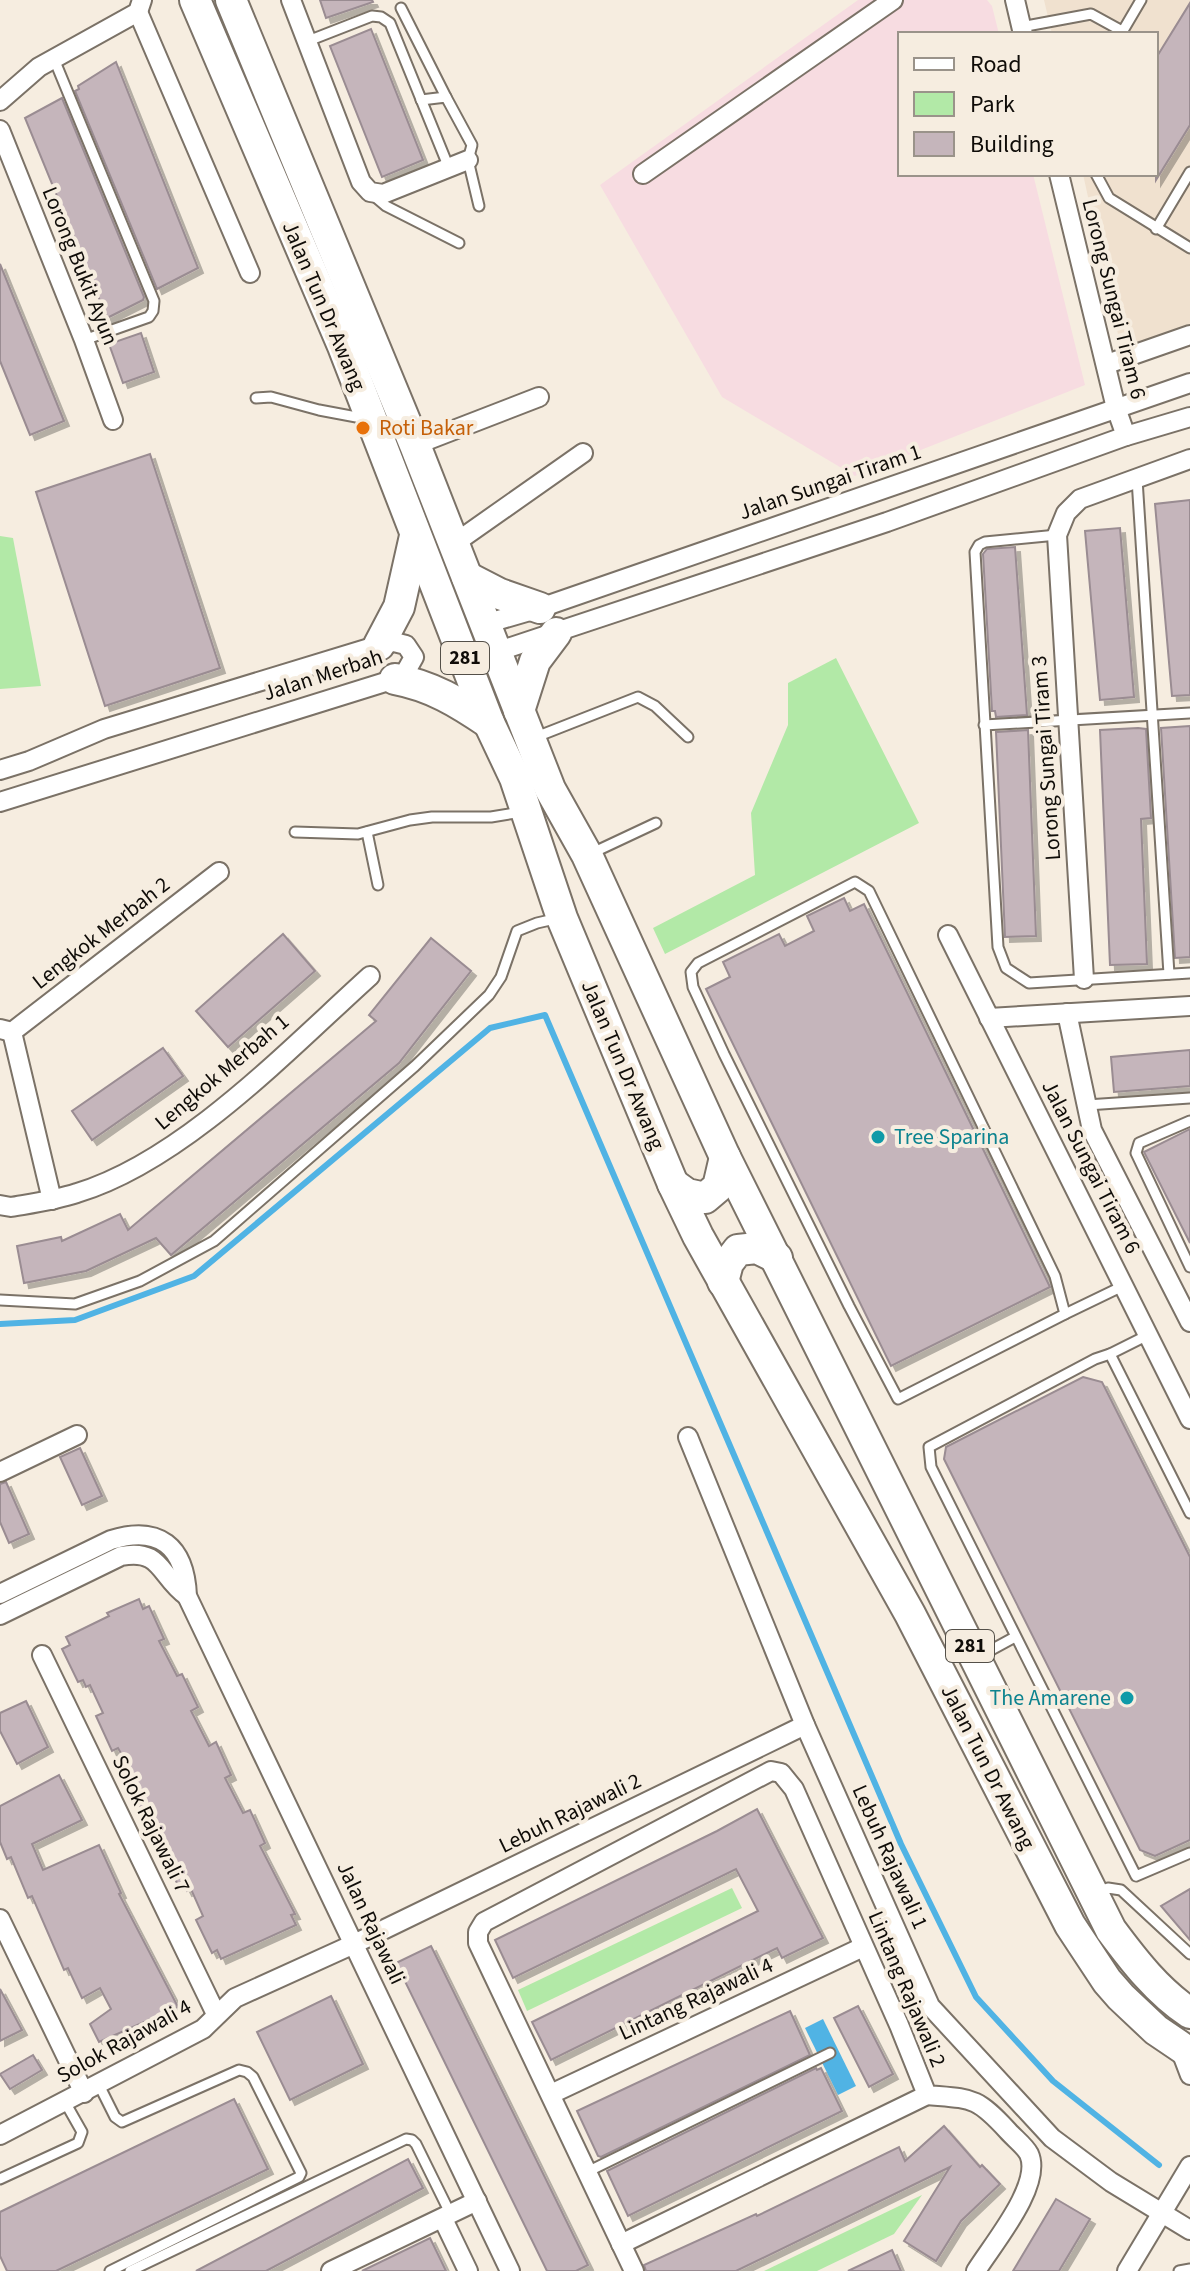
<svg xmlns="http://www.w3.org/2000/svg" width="1190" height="2271" font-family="'Source Sans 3',sans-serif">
<defs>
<filter id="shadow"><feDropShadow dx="5" dy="5" stdDeviation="0" flood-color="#0004"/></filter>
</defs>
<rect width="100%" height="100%" fill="#f6ede0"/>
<path fill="#f0e1cf" d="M1044,0H1190V324L1121,348L1083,174H1156V34H1052Z"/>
<path fill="#f7dce1" d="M858,0H987L992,6L999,34H900V174H1033L1085,385L855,476L722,397L600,185Z"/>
<g fill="#b2e9a7">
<path d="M0,536L13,538L41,686L0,689Z"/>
<path d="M836,658L919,823L665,954L653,928L755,875L751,813L788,725V683Z"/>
<path d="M732,1888L742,1908L527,2011L518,1990Z"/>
<path d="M922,2195L894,2234L817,2271H764Z"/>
</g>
<path fill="#50b3e4" d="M823,2019L856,2086L838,2095L805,2028Z"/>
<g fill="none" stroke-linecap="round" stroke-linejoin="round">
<path stroke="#50b3e4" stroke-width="6" d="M0,1324L75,1320L194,1276L490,1028L545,1015L901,1844L976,1997L1053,2081L1159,2165"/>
</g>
<g fill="#c5b5bb" stroke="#9a8c92" stroke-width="2" filter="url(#shadow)">
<path d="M320,0H372L373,2L326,18Z"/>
<path d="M1190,3V125L1156,180V58Z"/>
<path d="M371,29L423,160L382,177L330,46Z"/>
<path d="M116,62L198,268L157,289L75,91L79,89L78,86Z"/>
<path d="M62,98L144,297L143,300L107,318L25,118Z"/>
<path d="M0,264L64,421L30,435L0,361Z"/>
<path d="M141,333L154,372L123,383L109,344Z"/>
<path d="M150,454L220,668L105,706L36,492Z"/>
<path d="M1190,500V695L1172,696L1155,504Z"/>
<path d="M1120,528L1134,697L1100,700L1085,531Z"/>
<path d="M1015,547L1027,715L996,717L995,711H992L983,554L987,549Z"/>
<path d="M1190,726V957L1175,958L1161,728Z"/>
<path d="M1138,728L1146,729L1151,818L1141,819L1147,964L1110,965L1100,730Z"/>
<path d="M1028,730L1036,936L1005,937L996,732Z"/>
<path d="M844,898L850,911L864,904L1050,1287L891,1366L706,989L730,977L723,962L779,934L785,946L814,931L807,916Z"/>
<path d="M283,934L315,971L228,1047L196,1011Z"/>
<path d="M431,938L471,971L399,1063L171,1255L156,1238L86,1271L24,1283L17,1246L61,1237L62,1241L120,1214L128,1230L376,1021L369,1015Z"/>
<path d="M163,1048L183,1076L92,1140L72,1111Z"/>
<path d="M1190,1050V1086L1114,1092L1111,1057Z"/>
<path d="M1190,1129V1243L1144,1152Z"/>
<path d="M1083,1377L1102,1382L1190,1557V1840L1155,1856L1140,1850L944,1459L946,1447Z"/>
<path d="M80,1448L102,1496L82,1505L60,1457Z"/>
<path d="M6,1482L29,1534L9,1543L0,1522V1484Z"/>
<path d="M139,1599L143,1609L149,1606L164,1639L159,1641L177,1676L182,1674L198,1707L191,1711L209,1746L216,1742L231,1775L225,1778L243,1813L250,1810L265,1843L260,1846L295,1914L291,1915L296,1925L221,1959L217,1950L212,1953L196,1920L203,1916L191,1889L187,1891L183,1883L178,1885L162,1853L169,1849L156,1823L151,1815L145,1818L134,1796L132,1797L126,1784L133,1781L122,1755L118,1748L112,1751L96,1716L103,1713L90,1685L86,1687L83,1680L78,1682L62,1649L70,1645L66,1637L109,1616L107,1613Z"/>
<path d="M26,1701L48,1747L17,1764L0,1731V1713Z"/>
<path d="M59,1775L82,1820L32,1844L43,1870L99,1845L121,1893L119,1894L178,2007L99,2042L90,2024L111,2009L100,1988L82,1998L68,1968L64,1970L32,1896L28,1898L11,1857L7,1859L0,1842V1806Z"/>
<path d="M757,1809L823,1938L782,1958L777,1948L551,2060L532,2022L758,1911L736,1869L513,1978L495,1940L717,1831Z"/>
<path d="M1190,1889V1940L1161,1906Z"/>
<path d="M431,1946L588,2265L576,2271H547L396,1963Z"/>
<path d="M0,1989L22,2030L0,2041Z"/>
<path d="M331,1996L363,2064L290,2100L257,2032Z"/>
<path d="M858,2006L893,2074L869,2087L834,2018Z"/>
<path d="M790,2011L810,2055L601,2157L598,2156L577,2111Z"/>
<path d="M33,2055L42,2070L10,2089L0,2074Z"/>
<path d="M816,2068L817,2070L821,2068L842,2111L628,2216L607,2171Z"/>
<path d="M234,2099L268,2169L56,2271H7L0,2256V2212Z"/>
<path d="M944,2126L980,2167L982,2165L1000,2184L961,2221L936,2261L904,2241L950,2167L736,2271H646L644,2265L756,2214L757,2216L899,2147L905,2161Z"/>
<path d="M408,2159L423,2188L266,2271H196Z"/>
<path d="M1056,2199L1090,2219L1059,2271H1013Z"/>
<path d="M430,2238L446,2271H362Z"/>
<path d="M892,2250L901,2271H848Z"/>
</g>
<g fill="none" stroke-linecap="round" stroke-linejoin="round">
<defs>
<g id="lane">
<path d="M401,8L446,97"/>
<path d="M1021,27L1091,14L1122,31"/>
<path d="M1121,34L1141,0"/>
<path d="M308,41L372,16L381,17L390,23L449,168"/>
<path d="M54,59L154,301L153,311L149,317L84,340"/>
<path d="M421,100L446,97L472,145L468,160L479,206"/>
<path d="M1096,174L1109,198L1190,248"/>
<path d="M373,195L386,206L459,243"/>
<path d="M1156,229L1190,172"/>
<path d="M256,398L271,397L319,410L367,419"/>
<path d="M1137,479L1169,974"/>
<path d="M1057,535L985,542L979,545L975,552L998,947L1006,968L1029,983L1190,973"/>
<path d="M984,725L1190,713"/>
<path d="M536,737L638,697L655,706L688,737"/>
<path d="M295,832L358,834L410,820L432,817H491L521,812"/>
<path d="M367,832L378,885"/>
<path d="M590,854L656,823"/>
<path d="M855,882L869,891L1055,1276L1065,1314L898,1399L849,1306L724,1054L693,987L691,972L698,963Z"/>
<path d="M1087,1105L1190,1098"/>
<path d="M1190,1121L1139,1143L1136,1153L1190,1267"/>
<path d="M0,1300L75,1304L140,1281L214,1241L415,1066L489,995L501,977L517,931L537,923L559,918"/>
<path d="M1065,1314L1123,1286"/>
<path d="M1110,1354L1148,1335"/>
<path d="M1190,1513L1110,1354L1095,1359L929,1447L931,1467L1136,1876L1190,1853"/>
<path d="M980,1656L1015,1637"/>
<path d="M1096,1895L1108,1888L1121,1890L1190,1954"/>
<path d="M99,2085L115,2117L122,2122L239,2070L247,2072L253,2077L301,2173L299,2177L110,2271"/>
<path d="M587,2172L830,2053"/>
<path d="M0,2179L78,2143L82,2132L65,2102"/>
<path d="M130,2271L406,2139L412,2140L416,2144L451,2215"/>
<path d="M1179,2271L1190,2269"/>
</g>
<g id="street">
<path d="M291,0L361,182L370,192L383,194L468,160"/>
<path d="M1015,0L1023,34"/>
<path d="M138,12L250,273"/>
<path d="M0,101L39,67L138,12L142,0"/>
<path d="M0,130L84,340L113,420"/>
<path d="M643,174L893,0"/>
<path d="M1059,174L1116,408L1126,436"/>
<path d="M1107,364L1190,335"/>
<path d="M415,445L539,397"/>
<path d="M455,543L583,453"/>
<path d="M485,624L540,608L1190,383"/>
<path d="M496,652L887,522L1126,436L1190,417"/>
<path d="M0,770L29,761L104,729L379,645L394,642L406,645L414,657L405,673L395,679L0,802"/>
<path d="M948,935L1190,1419"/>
<path d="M1084,979L1057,535L1066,513L1080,499L1190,459"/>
<path d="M1067,1013L1092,1130L1190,1322"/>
<path d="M989,1018L1190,1006"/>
<path d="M0,1029L12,1032L219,872"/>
<path d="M12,1032L52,1200"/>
<path d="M0,1205L11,1207C34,1203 56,1200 77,1193C183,1161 289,1049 370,976"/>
<path d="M688,1437L805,1725L930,2006L1052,2138L1111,2182L1190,2230"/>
<path d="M0,1472L77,1435"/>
<path d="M0,1594L111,1540C159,1525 185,1546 187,1596L510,2271"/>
<path d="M0,1615L121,1556C162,1548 159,1576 187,1596"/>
<path d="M42,1655L216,2014"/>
<path d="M0,1919L84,2093"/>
<path d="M1179,2046L1190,2075"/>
<path d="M551,2094L863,1947"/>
<path d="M0,2135L203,2029L235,1998L354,1944L805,1725"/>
<path d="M443,2219L468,2271"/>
<path d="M621,2244L927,2095"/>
<path d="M331,2271L477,2201"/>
<path d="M634,2271L478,1943V1932L484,1922L771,1771L781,1773L794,1789L899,2025L927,2095C972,2099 976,2096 1008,2131C1014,2138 1025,2146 1029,2154C1043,2185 992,2245 976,2271"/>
<path d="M1127,2271L1190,2166"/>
</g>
<g id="primary">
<path d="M195,0L343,346L489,723L515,778L562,918L673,1184L698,1236L910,1614L1070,1925L1107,1981L1121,1997L1156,2030L1190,2053"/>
<path d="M231,0L415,445L550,789L587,855L725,1157L1111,1930C1134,1961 1158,1992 1190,2013"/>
<path d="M467,577L500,594L540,608"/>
<path d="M379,645L399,607L415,536"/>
<path d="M395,679C432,686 458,702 489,723"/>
<path d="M519,711L535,661L556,633"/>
<path d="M673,1184L687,1194L705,1198L718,1187L725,1157"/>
<path d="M723,1282L728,1263L738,1250L757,1248L777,1258"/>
</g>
</defs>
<use href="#lane" stroke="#7b7267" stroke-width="13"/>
<use href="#street" stroke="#7b7267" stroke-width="22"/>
<use href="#primary" stroke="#7b7267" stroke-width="34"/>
<use href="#lane" stroke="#fff" stroke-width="9"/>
<use href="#street" stroke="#fff" stroke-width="18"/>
<use href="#primary" stroke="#fff" stroke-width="30"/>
</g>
<circle fill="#e8710a" stroke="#f6ede0" stroke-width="3" cx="363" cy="428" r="8"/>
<g fill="#0f9aa8" stroke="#f6ede0" stroke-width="3">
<circle cx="878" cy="1137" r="8"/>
<circle cx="1127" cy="1698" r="8"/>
</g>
<g text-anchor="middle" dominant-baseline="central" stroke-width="8" stroke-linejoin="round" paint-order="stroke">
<g fill="#f6ede0" stroke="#545049" stroke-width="2">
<rect x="441" y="642" width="48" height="32" rx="6"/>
<rect x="946" y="1630" width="48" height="32" rx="6"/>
</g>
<g font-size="20" font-weight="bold" fill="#0f0c08">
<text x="465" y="658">281</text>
<text x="970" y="1646">281</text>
</g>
<g font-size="22" fill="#0f0c08" stroke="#f6ede0">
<text transform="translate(80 266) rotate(68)">Lorong Bukit Ayun</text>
<text transform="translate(1114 299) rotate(76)">Lorong Sungai Tiram 6</text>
<text transform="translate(324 306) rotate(67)">Jalan Tun Dr Awang</text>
<text transform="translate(830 482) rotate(-19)">Jalan Sungai Tiram 1</text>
<text transform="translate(323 675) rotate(-18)">Jalan Merbah</text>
<text transform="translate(1046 758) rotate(-94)">Lorong Sungai Tiram 3</text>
<text transform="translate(101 933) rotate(-38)">Lengkok Merbah 2</text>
<text transform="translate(623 1065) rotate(67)">Jalan Tun Dr Awang</text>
<text transform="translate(222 1072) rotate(-40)">Lengkok Merbah 1</text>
<text transform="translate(1091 1167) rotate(63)">Jalan Sungai Tiram 6</text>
<text transform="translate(988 1767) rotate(63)">Jalan Tun Dr Awang</text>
<text transform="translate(570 1813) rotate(-26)">Lebuh Rajawali 2</text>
<text transform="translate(151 1824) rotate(64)">Solok Rajawali 7</text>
<text transform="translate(890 1857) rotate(66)">Lebuh Rajawali 1</text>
<text transform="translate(371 1923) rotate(65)">Jalan Rajawali</text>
<text transform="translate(907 1989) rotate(67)">Lintang Rajawali 2</text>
<text transform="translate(696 1999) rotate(-25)">Lintang Rajawali 4</text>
<text transform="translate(124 2041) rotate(-29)">Solok Rajawali 4</text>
</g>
<g font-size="22" fill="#c56008" stroke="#f6ede0" text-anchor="start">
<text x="379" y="428">Roti Bakar</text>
</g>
<g font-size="22" fill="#0d838f" stroke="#f6ede0" text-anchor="start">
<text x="894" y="1137">Tree Sparina</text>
<text x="1111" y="1698" text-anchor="end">The Amarene</text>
</g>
</g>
<rect x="898" y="32" width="260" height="144" fill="#f6ede0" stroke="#9a938a" stroke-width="2"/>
<rect x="914" y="58" width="40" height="12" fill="#ffffff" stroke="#9a938a" stroke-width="2"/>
<text x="970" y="72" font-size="24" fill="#0f0c08">Road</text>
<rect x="914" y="92" width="40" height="24" fill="#b2e9a7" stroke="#9a938a" stroke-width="2"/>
<text x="970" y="112" font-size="24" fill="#0f0c08">Park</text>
<rect x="914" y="132" width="40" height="24" fill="#c5b5bb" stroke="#9a938a" stroke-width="2"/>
<text x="970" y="152" font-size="24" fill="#0f0c08">Building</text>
</svg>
